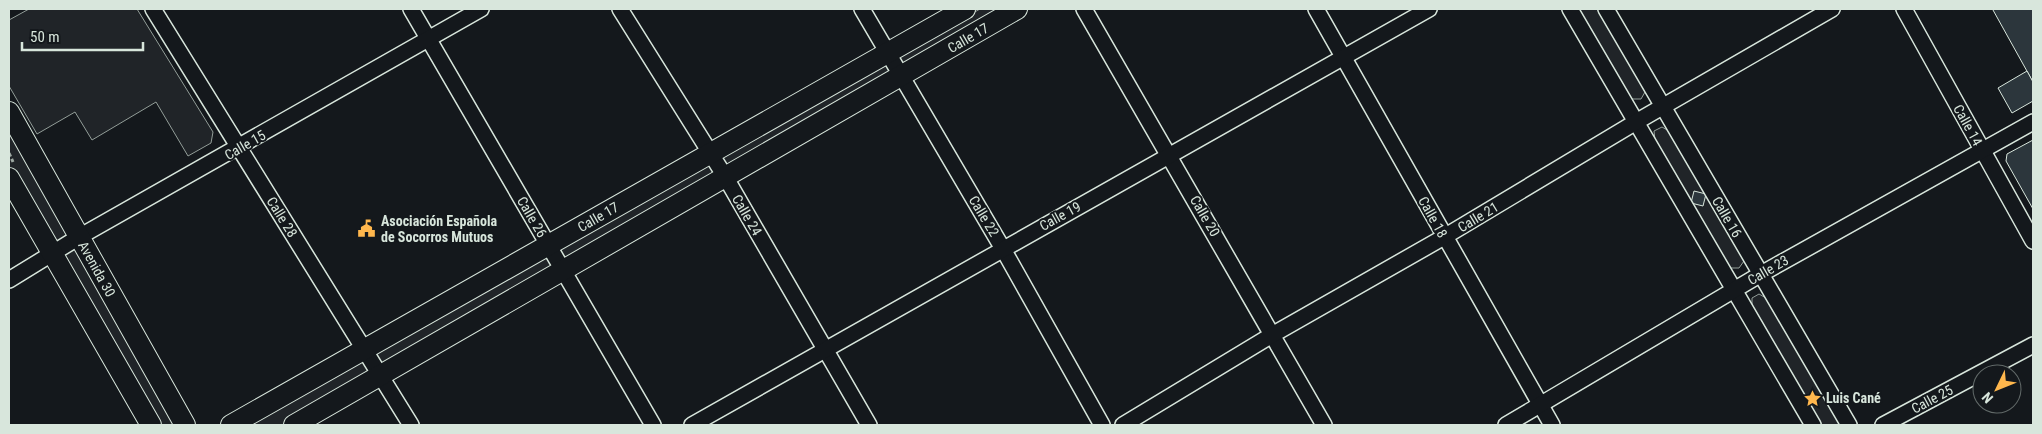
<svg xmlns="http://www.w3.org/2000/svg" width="2042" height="434" font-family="'Roboto Condensed',sans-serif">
<rect width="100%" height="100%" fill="#14181c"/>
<g fill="#202428" stroke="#939e99">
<path d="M29,9H137L213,132L211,143L188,156L156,102L92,140L75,112L37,134L9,86V20Z"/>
<path d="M980,9H1019L290,425H242Z"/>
<path d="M1578,9H1598L1644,88L1645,92L1641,99H1632L1629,96Z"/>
<path d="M1662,127L1669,131L1742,257L1744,261L1739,268H1731L1728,265L1655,140L1654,131Z"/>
<path d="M9,132L178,425H156L9,172Z"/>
<path d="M1759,294L1766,298L1840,425H1821L1752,307V298Z"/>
</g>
<g fill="#2c363c" stroke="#d8e6dc">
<path d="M1994,9H2033V82L1993,10Z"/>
<path d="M2027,71L2033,82V101L2012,113L1998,88Z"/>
<path d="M2033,140V209L2006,161L2007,154Z"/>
<path d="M1694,191L1706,194L1703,206L1691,203Z"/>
</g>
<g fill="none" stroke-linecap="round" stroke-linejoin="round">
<defs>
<g id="street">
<path d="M153,9L411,425"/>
<path d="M411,9L653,425"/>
<path d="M620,9L726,178L869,425"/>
<path d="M862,9L1003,249L1102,425"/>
<path d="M1084,9L1324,425"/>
<path d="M1316,9L1552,425"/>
<path d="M1570,9L1813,425"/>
<path d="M1606,9L1849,425"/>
<path d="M1904,9L2033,241"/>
<path d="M9,280L79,237L481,9"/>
<path d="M692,425L1429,9"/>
<path d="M1123,425L1272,335L1444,237L1636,122L1832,9"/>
<path d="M1506,425L1761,274L2033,122"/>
<path d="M1883,425L2033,345"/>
</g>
<g id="secondary">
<path d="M9,112L185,425"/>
<path d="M9,178L151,425"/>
<path d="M231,425L965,9"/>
<path d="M294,425L1017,9"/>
</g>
</defs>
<use href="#street" stroke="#d8e6dc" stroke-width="18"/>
<use href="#secondary" stroke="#d8e6dc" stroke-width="22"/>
<path stroke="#9da8a2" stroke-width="3" stroke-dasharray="4 2.5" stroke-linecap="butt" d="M9,153L13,162"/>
<use href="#street" stroke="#14181c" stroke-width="15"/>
<use href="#secondary" stroke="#14181c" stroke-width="20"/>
</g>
<defs>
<symbol id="civic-bare" viewBox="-9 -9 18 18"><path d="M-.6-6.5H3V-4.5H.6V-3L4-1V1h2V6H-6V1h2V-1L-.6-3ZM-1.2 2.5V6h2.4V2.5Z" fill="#ffb74d" stroke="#14181c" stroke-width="2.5" paint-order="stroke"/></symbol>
<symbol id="sight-bare" viewBox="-9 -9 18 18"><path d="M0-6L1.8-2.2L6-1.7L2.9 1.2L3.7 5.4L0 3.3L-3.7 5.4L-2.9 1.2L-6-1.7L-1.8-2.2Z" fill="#ffb74d" stroke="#14181c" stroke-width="2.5" paint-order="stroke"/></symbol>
</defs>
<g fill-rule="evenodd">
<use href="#civic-bare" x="354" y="216" width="25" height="25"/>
<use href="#sight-bare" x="1800" y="386" width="25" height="25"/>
</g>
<g text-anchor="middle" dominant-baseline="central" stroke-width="4" stroke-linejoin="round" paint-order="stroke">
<g font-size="14" fill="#d8e6dc" stroke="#14181c">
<text transform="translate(968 38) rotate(-30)">Calle 17</text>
<text transform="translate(1968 125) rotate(61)">Calle 14</text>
<text transform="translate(245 145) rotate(-30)">Calle 15</text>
<text transform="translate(747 215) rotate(60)">Calle 24</text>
<text transform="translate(984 216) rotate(59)">Calle 22</text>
<text transform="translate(1060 216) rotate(-29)">Calle 19</text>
<text transform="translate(1205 216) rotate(60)">Calle 20</text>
<text transform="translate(282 217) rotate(58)">Calle 28</text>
<text transform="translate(532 217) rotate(60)">Calle 26</text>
<text transform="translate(598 217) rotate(-30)">Calle 17</text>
<text transform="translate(1433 217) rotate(61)">Calle 18</text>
<text transform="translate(1478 217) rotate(-31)">Calle 21</text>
<text transform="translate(1727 217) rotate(60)">Calle 16</text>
<text transform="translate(97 269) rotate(61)">Avenida 30</text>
<text transform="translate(1768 270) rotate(-30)">Calle 23</text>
<text transform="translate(1932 399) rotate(-28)">Calle 25</text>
</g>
<g font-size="14" font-weight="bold" fill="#d8e6dc" stroke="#14181c" text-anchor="start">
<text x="381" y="221">Asociación Española<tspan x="381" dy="16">de Socorros Mutuos</tspan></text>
<text x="1826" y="398">Luis Cané</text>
</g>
</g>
<rect width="2042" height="434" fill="none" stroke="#d8e6dc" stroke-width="20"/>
<g transform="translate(1997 389) rotate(227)"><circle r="24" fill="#14181c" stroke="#626a69"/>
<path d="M0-4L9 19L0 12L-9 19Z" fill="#ffb74d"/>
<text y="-8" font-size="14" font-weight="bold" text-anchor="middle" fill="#d8e6dc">N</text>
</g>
<path d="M22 42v8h121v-8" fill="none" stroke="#d8e6dc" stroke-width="2.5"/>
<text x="30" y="42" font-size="15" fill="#d8e6dc" stroke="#14181c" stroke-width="4" paint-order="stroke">50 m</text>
</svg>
